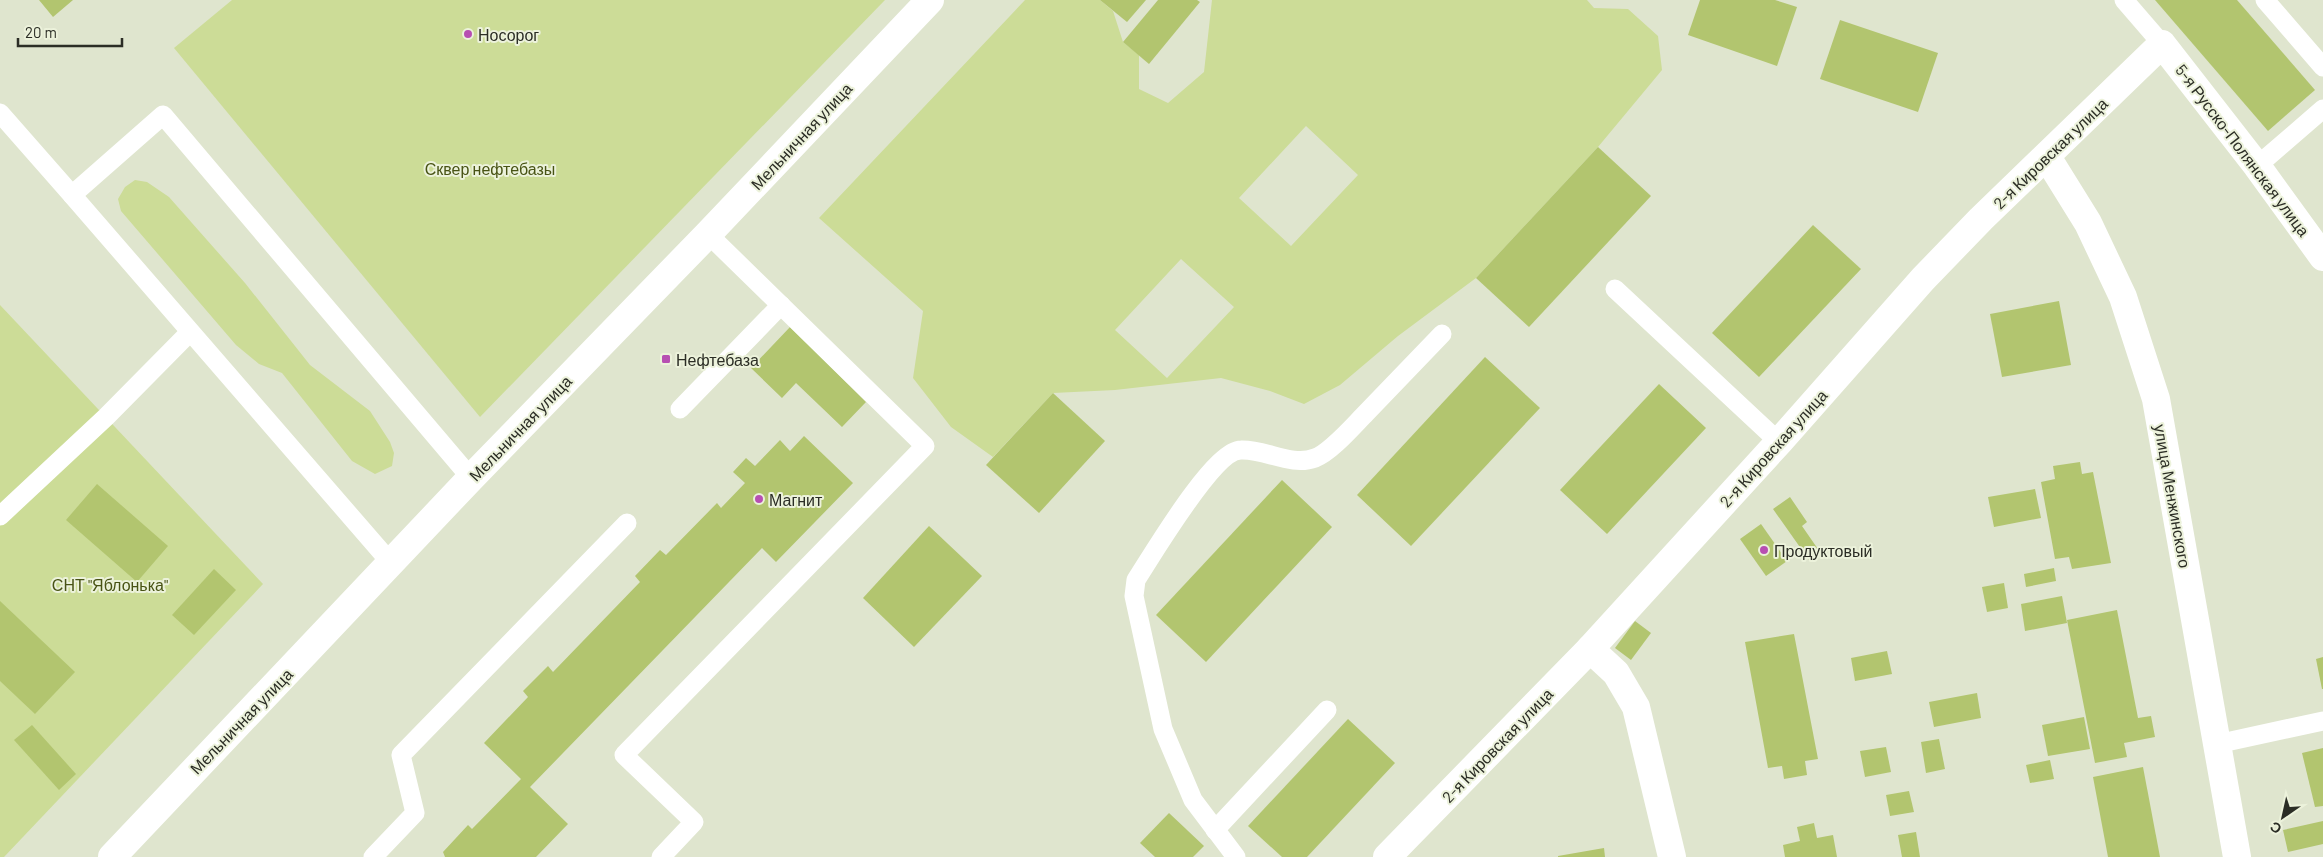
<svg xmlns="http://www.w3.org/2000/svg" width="2323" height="857" font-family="Barlow,sans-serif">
<rect width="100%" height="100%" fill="#dfe5ce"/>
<g fill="#ccdc97" fill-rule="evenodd">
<path d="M232,0H885L480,417L174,48Z"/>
<path d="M1025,0H1100L1113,11L1123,42L1139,55V89L1168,103L1204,72L1212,0H1587L1594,8L1628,9L1658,36L1662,70L1598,147L1476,278L1398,336L1340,385L1304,404L1270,391L1221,378L1115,390L1053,393L993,457L951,427L913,378L923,311L819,218ZM1306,126L1358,175L1291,246L1239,198ZM1181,259L1234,307L1167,378L1115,330Z"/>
<path d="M135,180L147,182L169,197L245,283L310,365L370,411L390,442L394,453L392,466L375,474L352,461L282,373L259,364L236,345L121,211L118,199L125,187Z"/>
<path d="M0,305L263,584L4,857H0Z"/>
</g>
<g fill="#b2c56f">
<path d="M39,0H73L53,17Z"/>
<path d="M1100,0H1146L1127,22Z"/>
<path d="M1158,0H1197L1200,2L1149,64L1123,42Z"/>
<path d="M1700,0H1775L1797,7L1777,66L1688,35Z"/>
<path d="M2155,0H2237L2315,90L2268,131Z"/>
<path d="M1840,20L1938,53L1918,112L1820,79Z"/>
<path d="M1598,147L1651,196L1529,327L1476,278Z"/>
<path d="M1813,225L1861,269L1759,377L1712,333Z"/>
<path d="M2059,301L2071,365L2002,377L1990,314Z"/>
<path d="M790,327L866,402L842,427L796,383L782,398L751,368Z"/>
<path d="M1485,357L1540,408L1411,546L1357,495Z"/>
<path d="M1659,384L1706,428L1607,534L1560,490Z"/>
<path d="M1053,393L1105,441L1039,513L986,465Z"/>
<path d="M804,436L853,483L776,562L762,548L530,787L568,824L536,857H445L443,852L468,825L472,829L521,779L484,743L528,697L523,691L548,666L553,672L640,582L635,576L660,550L666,555L717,503L721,508L745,483L733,472L746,458L755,466L780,440L790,451Z"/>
<path d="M2080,462L2082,474L2093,472L2111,563L2072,569L2069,557L2055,559L2041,482L2055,479L2053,466Z"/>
<path d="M1282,480L1332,527L1206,662L1156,615Z"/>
<path d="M97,484L168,546L137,582L66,520Z"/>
<path d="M2035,489L2041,518L1994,527L1988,497Z"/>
<path d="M1790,497L1807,522L1802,526L1820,552L1809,560L1773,509Z"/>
<path d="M1761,524L1787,561L1766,576L1740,539Z"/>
<path d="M929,526L982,576L914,647L863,598Z"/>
<path d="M2054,568L2056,581L2026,587L2024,574Z"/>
<path d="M214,569L236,590L194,635L172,615Z"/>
<path d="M2004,583L2008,608L1987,612L1982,587Z"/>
<path d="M2062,596L2067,623L2025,631L2021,604Z"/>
<path d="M0,601L75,672L35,714L0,681Z"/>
<path d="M2117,610L2138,718L2151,716L2155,737L2124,743L2127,757L2095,763L2067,620Z"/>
<path d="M1635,621L1651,633L1631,660L1615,648Z"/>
<path d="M1794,634L1818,759L1805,761L1807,775L1784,779L1782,766L1768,768L1745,642Z"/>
<path d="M1887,651L1892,674L1855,681L1851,658Z"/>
<path d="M2323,657V689H2322L2316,659Z"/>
<path d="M1977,693L1981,718L1934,727L1929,702Z"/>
<path d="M2084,717L2090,749L2048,756L2042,725Z"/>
<path d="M1348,719L1395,763L1307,857H1282L1248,826Z"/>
<path d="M32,725L76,774L59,790L14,740Z"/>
<path d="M1939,739L1945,769L1926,773L1921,742Z"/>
<path d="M1886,747L1891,772L1865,777L1860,751Z"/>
<path d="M2323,748V806L2315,807L2302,753Z"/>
<path d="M2050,760L2054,779L2030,783L2026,765Z"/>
<path d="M2143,767L2160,857H2108L2093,777Z"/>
<path d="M1909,791L1914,812L1890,816L1886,795Z"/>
<path d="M1169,813L1204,846L1193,857H1155L1140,843Z"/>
<path d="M2323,821V844L2288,852L2283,830Z"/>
<path d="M1814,823L1817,838L1833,835L1837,857H1785L1783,845L1800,841L1797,827Z"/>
<path d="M1916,832L1920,857H1902L1898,835Z"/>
<path d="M1604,848L1605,857H1558V856Z"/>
</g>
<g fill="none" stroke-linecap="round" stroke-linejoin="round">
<g stroke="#fff" stroke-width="19">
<path d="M2124,0L2162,44"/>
<path d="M2265,0L2323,67"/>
<path d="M0,113L72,195"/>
<path d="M2257,166L2323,109"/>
<path d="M1615,289L1779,442"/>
<path d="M680,409L781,305"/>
<path d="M0,516L106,417L190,332"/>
<path d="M391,563L72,195L163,115L471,478"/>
<path d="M2217,744L2323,721"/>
<path d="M1215,830L1327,710"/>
<path d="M373,857L415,813L401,755L627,523"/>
<path d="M661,857L694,822L624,755L925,446L708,234"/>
<path d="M1236,857L1193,800L1163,729L1134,596L1136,580C1153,554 1214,450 1241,450C1266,449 1291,467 1315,458C1331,452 1354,425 1366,413C1392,386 1417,360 1442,334"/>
</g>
<g stroke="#fff" stroke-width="28">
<path d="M2047,157L2088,223L2123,297L2156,399L2237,857"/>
<path d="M1590,649L1616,673L1636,707L1672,857"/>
<path d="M1387,857L1590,649L1779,442L1923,279L1981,219L2162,44L2257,166L2323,257"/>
</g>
<path stroke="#fff" stroke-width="28" d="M112,857L471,478L708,234L930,0"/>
</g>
<g fill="#b74fb2" stroke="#ecf2db" stroke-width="2">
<circle cx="468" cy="34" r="5"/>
<rect x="661" y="354" width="10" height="10" rx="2.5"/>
<circle cx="759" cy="499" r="5"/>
<circle cx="1764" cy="550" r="5"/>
</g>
<g text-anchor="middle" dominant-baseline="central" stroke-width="4" stroke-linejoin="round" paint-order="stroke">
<g font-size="16" fill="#2b2d25" stroke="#ecf2db" text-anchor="start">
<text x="478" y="34">Носорог</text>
<text x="676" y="359">Нефтебаза</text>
<text x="769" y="499">Магнит</text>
<text x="1774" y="550">Продуктовый</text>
</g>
<g font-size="16" fill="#2b2d25" stroke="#ecf2db">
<text transform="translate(801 136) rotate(-47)">Мельничная улица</text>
<text transform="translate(2243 150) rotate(53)">5-я Русско-Полянская улица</text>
<text transform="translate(2050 153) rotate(-44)">2-я Кировская улица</text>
<text transform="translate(520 428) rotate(-46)">Мельничная улица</text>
<text transform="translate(1773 448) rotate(-48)">2-я Кировская улица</text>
<text transform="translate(2173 496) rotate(80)">улица Менжинского</text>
<text transform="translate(241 721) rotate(-46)">Мельничная улица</text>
<text transform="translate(1497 745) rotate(-46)">2-я Кировская улица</text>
</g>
<g font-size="16" fill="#485314" stroke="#ecf2db">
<text x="490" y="168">Сквер нефтебазы</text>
<text x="110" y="584">СНТ "Яблонька"</text>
</g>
</g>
<g transform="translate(2283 817) rotate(214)" stroke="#ecf2db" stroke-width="4" paint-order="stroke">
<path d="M0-4L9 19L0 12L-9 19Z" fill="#2b2d25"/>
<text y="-8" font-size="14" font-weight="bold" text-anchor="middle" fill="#2b2d25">С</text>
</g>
<path d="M18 38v8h104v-8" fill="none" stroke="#2b2d25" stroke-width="2.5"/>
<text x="25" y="38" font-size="15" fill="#2b2d25" stroke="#ecf2db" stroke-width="4" paint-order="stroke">20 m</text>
</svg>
